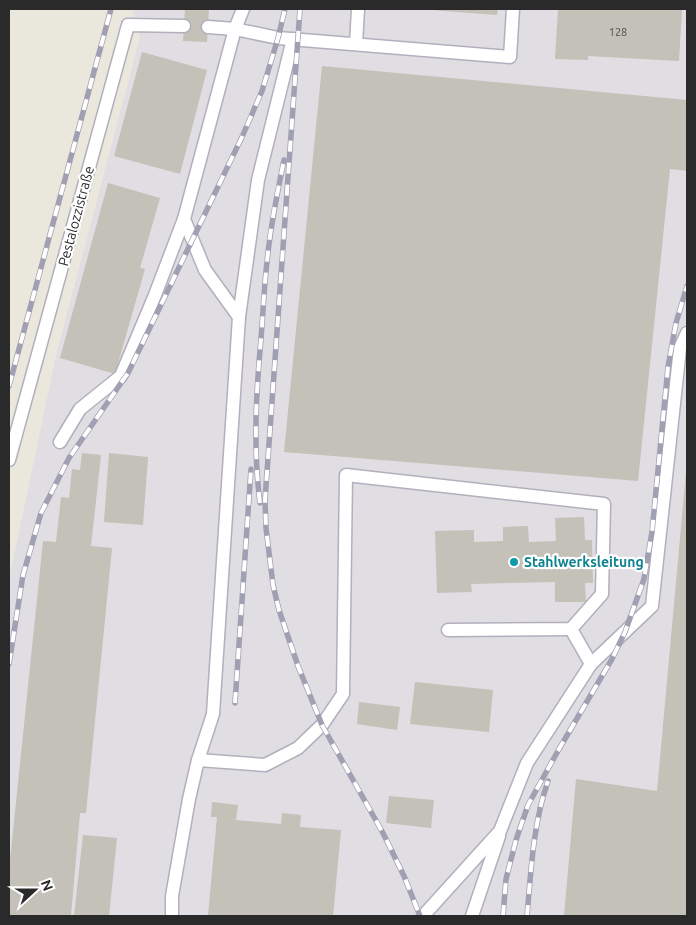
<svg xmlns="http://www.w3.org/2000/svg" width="696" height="925" font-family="Ubuntu,sans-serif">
<rect width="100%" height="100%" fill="#eae7dd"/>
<path fill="#e0dde3" d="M133,9H687V916H9V580L56,356L140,37Z"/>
<g fill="#c3c1b8">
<path d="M185,9H209L207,42L183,41Z"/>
<path d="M431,9H498L497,15L431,10Z"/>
<path d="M558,9H682L679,61L588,56V60L555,59Z"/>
<path d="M142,52L207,70L180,174L114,156Z"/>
<path d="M322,66L687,100V171L670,169L638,481L284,452Z"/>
<path d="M108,183L160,198L140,268L145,269L115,374L60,358Z"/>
<path d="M82,453L101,455L91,546L112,548L86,813H80L71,916H9V870L43,541L56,542L61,497L69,498L72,469L80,470Z"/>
<path d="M109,453L148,457L143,525L104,522Z"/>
<path d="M686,472H687V916H564L576,779L657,791Z"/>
<path d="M584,517L585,540H592L593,583H585L586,602H555V582L471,584L472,592L437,593L435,531L474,530V542L503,541V527L528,526L529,542L556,541L555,518Z"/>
<path d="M415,682L493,690L489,732L410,724Z"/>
<path d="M359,702L400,707L397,730L357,724Z"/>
<path d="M389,796L434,800L431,828L386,823Z"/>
<path d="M212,802L238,805L236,820L281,824L282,813L301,815L300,827L341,830L333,916H208L217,817H211Z"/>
<path d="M83,835L117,838L109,916H74Z"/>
</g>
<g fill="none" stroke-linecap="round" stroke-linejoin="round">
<defs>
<g id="lane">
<path d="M208,27L235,29L278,38L510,57L513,9"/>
<path d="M356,44L358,9"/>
<path d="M239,317L205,270L184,219L235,29L243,9"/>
<path d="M60,442L80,409L121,376L155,295L184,219"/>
<path d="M9,460L128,25L184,26"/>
<path d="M571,629L591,664"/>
<path d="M198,760L265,765L298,748L322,725L343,694L346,475L604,504L602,594L571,629L448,630"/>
<path d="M172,916V896L189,799L198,760L213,714L239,317L258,180L293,39"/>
<path d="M423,916L500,831L527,763L591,664L652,606L680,348L687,333"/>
<path d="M472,916L499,836"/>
</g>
</defs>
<use href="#lane" stroke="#b1b0bc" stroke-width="15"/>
<use href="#lane" stroke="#fff" stroke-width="12"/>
<defs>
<g id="rail">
<path d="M300,9L265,500L266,528L273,585L279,610L298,666L322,725L383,833L404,876L420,916"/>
<path d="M9,386L111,9"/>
<path d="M260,503C253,448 256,394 261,339C263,313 264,288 267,262C270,228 277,194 284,160"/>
<path d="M9,664L23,575L41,513L69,458L128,373L242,137L262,91L278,38L285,9"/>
<path d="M235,703L251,469"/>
<path d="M503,916L506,879L516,840L528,805L559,749L612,659L625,632L644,579L652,532L668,367L676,323L687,286"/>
<path d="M527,916C531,871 533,824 548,781"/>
</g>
</defs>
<use href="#rail" stroke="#a1a0b2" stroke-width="5.5"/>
<use href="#rail" stroke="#fff" stroke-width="4" stroke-dasharray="11" stroke-linecap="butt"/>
</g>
<circle fill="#0f9aa8" stroke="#fff" stroke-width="2" cx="514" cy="562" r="5"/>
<g text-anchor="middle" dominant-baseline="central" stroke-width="4.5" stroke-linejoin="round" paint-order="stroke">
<g font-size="11" fill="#50504e">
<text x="618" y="32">128</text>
</g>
<g font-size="14" fill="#2a2a2a" stroke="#fff">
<text transform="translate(76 216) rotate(-75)">Pestalozzistraße</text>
</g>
<g font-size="14" font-weight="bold" fill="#0d838f" stroke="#fff" text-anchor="start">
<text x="524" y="562">Stahlwerksleitung</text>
</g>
</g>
<rect width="696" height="925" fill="none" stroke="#2a2a2a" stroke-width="20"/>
<g transform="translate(35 890) rotate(69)" stroke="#ffffff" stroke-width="4" paint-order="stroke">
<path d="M0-4L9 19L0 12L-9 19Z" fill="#2a2a2a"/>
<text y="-8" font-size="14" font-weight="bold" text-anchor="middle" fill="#2a2a2a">N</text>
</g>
</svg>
